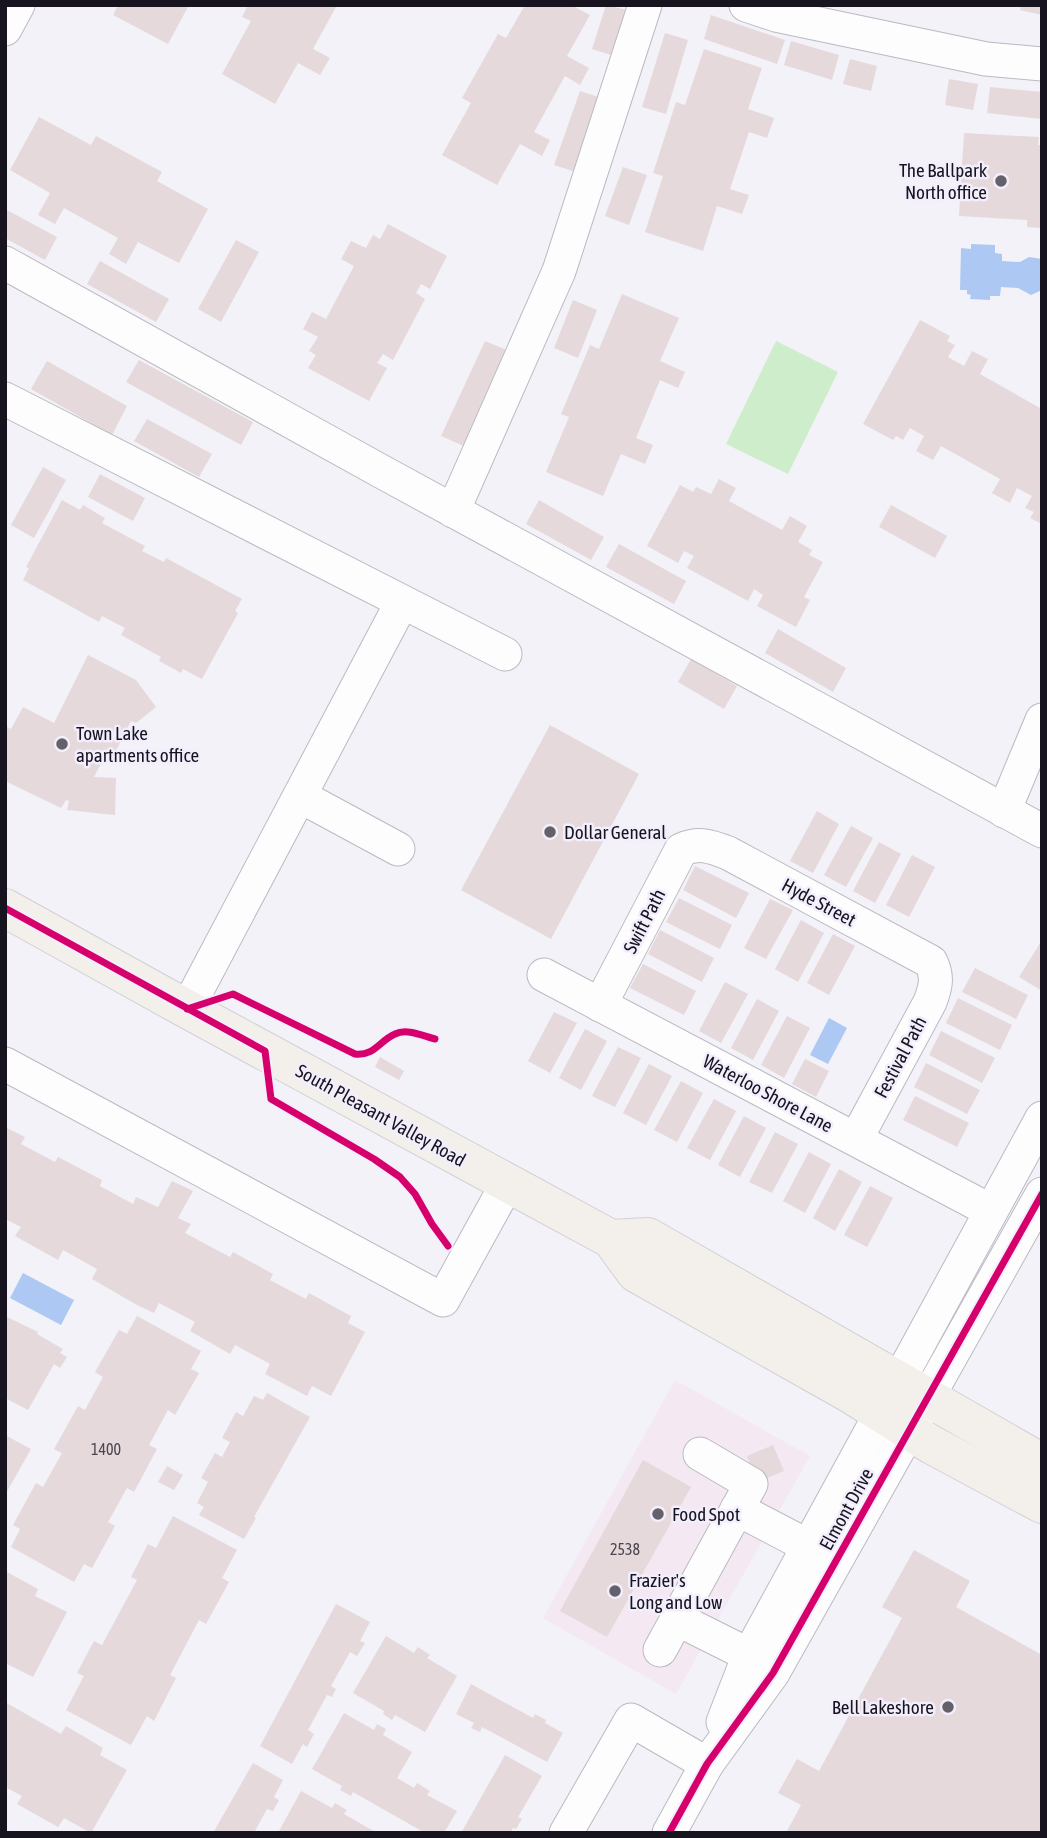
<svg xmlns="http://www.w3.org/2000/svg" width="1047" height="1838" font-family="'Asap Condensed',sans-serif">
<rect width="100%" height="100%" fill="#f3f2f8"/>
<path fill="#f4e8f2" d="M675,1380L810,1456L676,1694L543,1618Z"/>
<path fill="#ceedcb" d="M776,341L838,372L788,474L726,444Z"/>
<g fill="#adc8f3">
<path d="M971,244L995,245V253L1002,254V261L1020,262L1029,257L1042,259V290L1031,295L1018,288L1001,287L1000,296H990V300L970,299L971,295L967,294V290H960L961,248L971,249Z"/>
<path d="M829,1018L847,1028L828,1064L810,1055Z"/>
<path d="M23,1273L74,1300L61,1325L10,1298Z"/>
</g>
<g fill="#e5d9db">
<path d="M118,5H189L168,44L113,15Z"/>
<path d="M248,5H337L313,49L330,58L320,75L298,63L275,104L222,74L251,21L242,17Z"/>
<path d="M525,5H571L590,15L567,56L589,68L580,85L565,76L534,132L550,140L542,156L520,144L497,185L442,155L471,103L462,98L498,34L506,38Z"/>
<path d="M606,5L631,11L617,57L592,49Z"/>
<path d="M1021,5H1042V15L1020,10Z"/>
<path d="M711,15L785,40L777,64L704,39Z"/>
<path d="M665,33L688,40L666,114L642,107Z"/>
<path d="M791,41L839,55L832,80L784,65Z"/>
<path d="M704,49L762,68L748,109L774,118L767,138L749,132L730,189L749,195L742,214L717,206L703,251L645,232L663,176L653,173L676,102L685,105Z"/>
<path d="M850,59L877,66L871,91L843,84Z"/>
<path d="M949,79L978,84L973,110L945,105Z"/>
<path d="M990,87L1042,92V119L987,113Z"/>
<path d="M580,91L605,99L579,173L554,165Z"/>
<path d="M39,117L91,145L96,136L162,172L157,181L208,209L179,263L138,242L126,264L109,254L118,238L64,208L55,224L38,215L50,193L10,170Z"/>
<path d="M964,133L1039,137L1038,145H1042V228L1027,227V220L959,216Z"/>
<path d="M623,167L647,175L629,225L605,216Z"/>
<path d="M5,209L57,237L45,260L5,238Z"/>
<path d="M388,224L447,256L430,289L421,284L416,293L425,299L393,360L383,354L377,363L387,368L369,401L308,368L316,355L309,351L318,337L303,329L312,312L326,319L354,266L341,259L351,241L366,248L373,235L380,239Z"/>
<path d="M236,240L259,252L221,322L198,309Z"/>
<path d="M100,261L169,299L156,322L87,284Z"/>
<path d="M622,294L679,318L660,361L685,372L678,388L660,380L636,438L653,445L645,464L621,454L603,496L546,472L569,417L561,414L590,345L599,349Z"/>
<path d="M573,300L597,310L578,358L554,348Z"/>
<path d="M920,320L950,336L947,341L955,345L948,357L964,366L972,351L988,359L980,374L1040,408L1042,404V524L1030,518L1034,512L1025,508L1032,496L1017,488L1010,503L992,493L1000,479L941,446L933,460L916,451L924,436L910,428L903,440L896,436L893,440L863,424Z"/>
<path d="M485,341L509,351L466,447L441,436Z"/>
<path d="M139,360L253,422L241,445L126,382Z"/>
<path d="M47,361L127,406L112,435L31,389Z"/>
<path d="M147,419L212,454L199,477L134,441Z"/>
<path d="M43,467L66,480L34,538L11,525Z"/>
<path d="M100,474L145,498L133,521L88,497Z"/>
<path d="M719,479L736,488L729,501L782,530L790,516L807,526L798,542L812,550L809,555L823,562L804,597L810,600L796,627L757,606L763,595L754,589L748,601L687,568L694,556L684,551L678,563L647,546L680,485L693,492L696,487L711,494Z"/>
<path d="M62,500L80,510L83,505L105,518L102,523L145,546L142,551L164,562L166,558L242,599L235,611L238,613L202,679L183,669L181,673L159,661L161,657L121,635L125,628L102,616L99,622L23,580L29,568L26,567Z"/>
<path d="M539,500L604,537L591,560L526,524Z"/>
<path d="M891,505L947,536L935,558L879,527Z"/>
<path d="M619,544L686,581L674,604L606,567Z"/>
<path d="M778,629L846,668L833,692L765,653Z"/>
<path d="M88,655L136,680L156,707L136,723L131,721L110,763L103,760L94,777L116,778L115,815L67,810L69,801L66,800L61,808L5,781V726L11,729L23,707L54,723Z"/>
<path d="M691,659L737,686L724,709L678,682Z"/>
<path d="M550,725L639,774L551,939L461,890Z"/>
<path d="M817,811L839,824L813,873L790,861Z"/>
<path d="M851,826L873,838L846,887L824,875Z"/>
<path d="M879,842L901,854L875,903L853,891Z"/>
<path d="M912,855L935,867L909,917L886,905Z"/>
<path d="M695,866L749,893L736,918L683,890Z"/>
<path d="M679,898L732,925L720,949L666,922Z"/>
<path d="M770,899L793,910L766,959L744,948Z"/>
<path d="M801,920L824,933L798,982L775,969Z"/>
<path d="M660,930L714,958L702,982L648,954Z"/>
<path d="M833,934L855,946L829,995L807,983Z"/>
<path d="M1042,940V991L1019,977Z"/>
<path d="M643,964L696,991L684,1015L630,988Z"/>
<path d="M975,968L1028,995L1016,1019L962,992Z"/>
<path d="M725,982L748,994L721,1043L699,1031Z"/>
<path d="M958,998L1012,1025L1000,1050L946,1023Z"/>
<path d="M757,999L779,1011L753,1060L731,1048Z"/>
<path d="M554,1012L577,1023L550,1073L528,1061Z"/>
<path d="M787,1016L810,1028L784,1078L761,1065Z"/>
<path d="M585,1029L607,1041L581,1090L559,1078Z"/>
<path d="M941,1031L995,1058L982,1083L929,1055Z"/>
<path d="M618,1047L641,1058L615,1107L592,1096Z"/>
<path d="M380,1057L404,1071L399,1080L375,1067Z"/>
<path d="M805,1059L829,1071L816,1097L792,1084Z"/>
<path d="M926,1063L980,1090L967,1114L914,1087Z"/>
<path d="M649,1064L672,1076L646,1125L623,1113Z"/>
<path d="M681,1081L703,1093L677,1142L654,1130Z"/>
<path d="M915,1096L969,1123L957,1147L903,1120Z"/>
<path d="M714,1099L736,1111L710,1160L687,1148Z"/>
<path d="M744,1116L766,1128L740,1177L718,1165Z"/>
<path d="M5,1127L25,1137L21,1144L55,1162L58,1157L102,1180L100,1186L133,1204L136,1197L158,1207L172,1181L193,1191L178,1218L191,1224L185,1233L230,1257L233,1252L273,1274L270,1280L306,1299L309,1293L351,1316L348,1323L365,1332L331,1396L312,1386L307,1396L265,1374L270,1364L235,1345L230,1354L190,1331L195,1322L159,1303L154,1313L137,1305L92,1279L97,1269L63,1250L58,1260L15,1236L21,1227L5,1219Z"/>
<path d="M775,1132L798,1144L772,1193L749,1182Z"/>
<path d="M809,1152L831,1164L805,1213L783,1201Z"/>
<path d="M839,1169L862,1182L835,1231L813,1218Z"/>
<path d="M870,1186L893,1198L867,1247L844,1235Z"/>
<path d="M5,1316L38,1332L37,1334L63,1349L60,1353L67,1357L60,1368L54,1364L28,1410L5,1398Z"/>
<path d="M137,1316L201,1351L191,1369L199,1373L175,1415L168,1410L149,1445L157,1449L134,1492L127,1488L108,1522L115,1526L92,1568L84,1564L74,1582L11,1547L20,1529L13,1525L36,1483L43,1487L62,1453L54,1449L78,1406L85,1410L103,1377L95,1372L119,1330L127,1334Z"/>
<path d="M267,1393L310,1417L254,1517L256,1518L244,1539L199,1515L204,1507L197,1503L208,1482L201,1478L215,1453L222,1457L230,1442L222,1438L236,1412L243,1416L254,1396L263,1400Z"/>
<path d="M5,1435L31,1449L5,1495Z"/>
<path d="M773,1445L784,1471L757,1482L747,1456Z"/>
<path d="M643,1460L691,1487L607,1637L560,1611Z"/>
<path d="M167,1466L183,1475L174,1490L158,1482Z"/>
<path d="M173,1516L237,1550L222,1578L229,1582L206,1624L199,1620L170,1675L176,1678L154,1721L147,1716L131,1745L66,1710L84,1676L77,1673L94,1641L102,1645L137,1580L131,1577L148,1544L156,1548Z"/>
<path d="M914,1550L970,1581L956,1607L1042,1655V1833H786L801,1805L778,1793L797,1759L819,1771L902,1618L882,1607Z"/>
<path d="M5,1571L38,1589L35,1596L67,1612L33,1677L5,1663Z"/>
<path d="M336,1604L370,1622L360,1641L365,1643L357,1656L350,1652L331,1686L336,1689L332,1697L327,1695L308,1730L314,1734L307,1747L303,1744L292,1764L260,1746Z"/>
<path d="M386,1636L414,1653L418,1647L430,1655L427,1658L457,1676L425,1732L395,1715L392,1720L383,1714L384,1711L353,1693Z"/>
<path d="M471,1684L533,1718L535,1714L546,1720L545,1723L563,1733L547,1762L482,1727L480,1732L471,1728L474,1723L456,1714Z"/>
<path d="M5,1702L61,1734L66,1726L103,1748L100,1755L127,1770L91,1833L64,1818L58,1827L17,1804L22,1796L5,1787Z"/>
<path d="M344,1713L374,1730L377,1724L386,1729L383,1735L412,1752L397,1778L414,1788L417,1783L430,1791L427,1795L457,1811L444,1833H425L353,1792L351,1796L340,1790L342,1786L312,1769Z"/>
<path d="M505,1755L542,1776L518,1817L522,1819L516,1829L513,1828L510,1833H461Z"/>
<path d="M253,1763L283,1780L274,1797L279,1800L273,1811L267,1809L254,1833H213Z"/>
<path d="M301,1791L332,1808L335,1803L347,1810L344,1814L377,1833H278Z"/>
</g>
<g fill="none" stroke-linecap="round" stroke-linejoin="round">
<defs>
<g id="minor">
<path d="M746,5L776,15L986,59L1042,64"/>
<path d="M5,29L18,5"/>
<path d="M5,263L386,474L1042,831"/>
<path d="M5,399L505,654"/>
<path d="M453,511L559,271L645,5"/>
<path d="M300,796L398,849"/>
<path d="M1004,811L1042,720"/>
<path d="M544,975L991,1211"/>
<path d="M600,1005L681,850C699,842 710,846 728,853L931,962C938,977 936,986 930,1002L856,1139"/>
<path d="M187,1009L402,602"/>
<path d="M5,1064L443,1300L507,1184"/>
<path d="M737,1509L808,1546"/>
<path d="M677,1619L749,1655"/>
<path d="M660,1650L751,1484L700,1454"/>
<path d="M723,1722L749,1655L1042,1118"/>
<path d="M566,1833L631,1720L707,1764"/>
<path d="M669,1833L707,1764L773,1673L1042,1194"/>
</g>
<g id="major">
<path d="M5,908L187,1009L611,1239L636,1273L849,1393L932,1445L1042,1504"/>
<path d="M611,1239L648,1237L1042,1463"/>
</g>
</defs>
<use href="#minor" stroke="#bbb9c2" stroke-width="35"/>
<use href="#major" stroke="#d1d0d4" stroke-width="40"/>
<use href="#minor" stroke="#fdfdfe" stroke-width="33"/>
<use href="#major" stroke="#f3f0ec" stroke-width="38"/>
<defs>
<g id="cycleway">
<path d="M5,908L265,1051L271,1099L374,1159L400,1177L415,1194L432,1224L448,1246"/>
<path d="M187,1009L233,994L355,1054C375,1056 379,1041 395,1034C407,1028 423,1036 435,1039"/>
<path d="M669,1833L707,1764L773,1673L1042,1194"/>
</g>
</defs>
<use href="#cycleway" stroke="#f2eefc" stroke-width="11"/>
<use href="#cycleway" stroke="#d6006c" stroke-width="7"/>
</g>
<g fill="#64616b" stroke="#f2eefc" stroke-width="2.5">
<circle cx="1001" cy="181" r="7"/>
<circle cx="62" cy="744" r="7"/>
<circle cx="550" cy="832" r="7"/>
<circle cx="658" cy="1514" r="7"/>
<circle cx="615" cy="1591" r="7"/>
<circle cx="948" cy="1707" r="7"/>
</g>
<g text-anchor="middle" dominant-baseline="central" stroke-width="5" stroke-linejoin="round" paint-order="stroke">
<g font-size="16" fill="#4c464f">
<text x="106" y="1449">1400</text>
<text x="625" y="1549">2538</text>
</g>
<g font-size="19" fill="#17131f" stroke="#f2eefc" text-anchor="start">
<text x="987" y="170" text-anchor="end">The Ballpark<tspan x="987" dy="22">North office</tspan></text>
<text x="76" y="733">Town Lake<tspan x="76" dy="22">apartments office</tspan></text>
<text x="564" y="832">Dollar General</text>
<text x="672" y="1514">Food Spot</text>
<text x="629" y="1580">Frazier's<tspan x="629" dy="22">Long and Low</tspan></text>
<text x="934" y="1707" text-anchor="end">Bell Lakeshore</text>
</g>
<g font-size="19" fill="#17131f" stroke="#f2eefc">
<text transform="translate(819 902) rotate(28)">Hyde Street</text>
<text transform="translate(644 921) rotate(-63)">Swift Path</text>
<text transform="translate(900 1057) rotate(-62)">Festival Path</text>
<text transform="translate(768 1093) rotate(28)">Waterloo Shore Lane</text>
<text transform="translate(381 1115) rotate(29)">South Pleasant Valley Road</text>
<text transform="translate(846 1509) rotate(-61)">Elmont Drive</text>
</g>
</g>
<rect width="1047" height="1838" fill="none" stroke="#17131f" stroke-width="14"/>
</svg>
